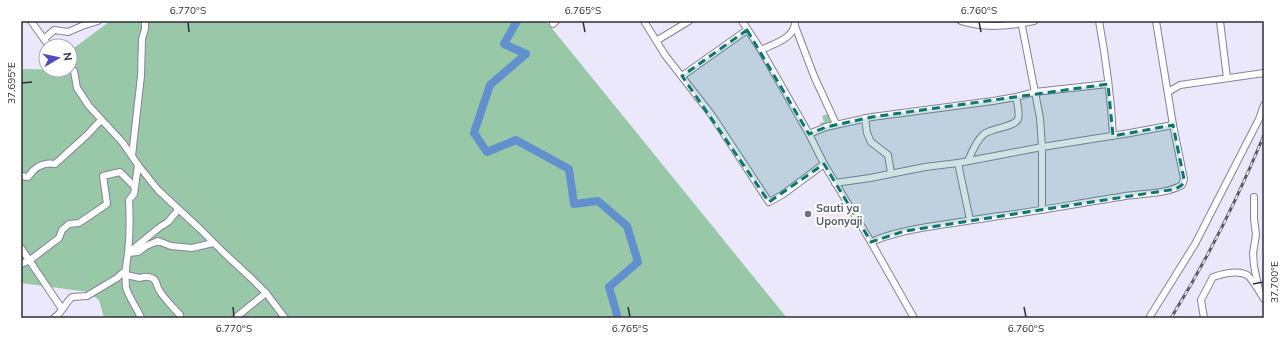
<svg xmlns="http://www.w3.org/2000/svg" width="1285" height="339" font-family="Mulish,sans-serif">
<rect width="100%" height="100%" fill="#ebe8fb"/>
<g fill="#98c8a8">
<path d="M110,21H546L787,318H104L99,300L88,292L21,283V69L70,70V51Z"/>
<path d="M828,114L831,124L821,127L820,123L824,122L822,116Z"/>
</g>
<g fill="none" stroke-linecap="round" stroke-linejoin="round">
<path stroke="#6090cd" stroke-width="8" d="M517,21L504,44L526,54L490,85L474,133L487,152L516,140L569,169L574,204L598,201L627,226L638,262L609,287L618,318"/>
<defs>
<g id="minor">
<path d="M31,21L49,46"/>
<path d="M644,21L665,55L711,114L769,202L782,195L824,164"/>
<path d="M742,21L761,50L809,134L824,164L871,242L914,318"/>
<path d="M961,21C985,29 1010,26 1034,21"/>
<path d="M1021,21L1040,118L1042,147V210"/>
<path d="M1099,21C1106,59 1111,97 1113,136"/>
<path d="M1220,21L1227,78"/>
<path d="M553,24L556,21"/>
<path d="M795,26L814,76L836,124"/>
<path d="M44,39L54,30L68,32L82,26L98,21"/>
<path d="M656,41L689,21"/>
<path d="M761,50C773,44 796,38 795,21"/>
<path d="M70,67L74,71L77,88L89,106L123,143L138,165L158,190L200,229L223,252L251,278L266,293L285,318"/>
<path d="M682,76L747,30"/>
<path d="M1168,92L1180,85L1264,73"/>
<path d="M865,118L867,133L871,142L888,155L891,173"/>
<path d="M809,134L826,127L872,117L993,101L1016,97L1035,92L1108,84"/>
<path d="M132,156L141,76L142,39L145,29V21"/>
<path d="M968,161C972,151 977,140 984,134C992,128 1015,127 1018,119C1020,113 1017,103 1016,97"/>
<path d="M958,163L970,220"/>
<path d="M138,165L134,194L129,200C130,218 130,235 128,253C126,264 125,276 126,287C127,295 138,309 141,318"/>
<path d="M21,176L28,177C34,168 43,162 55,164L87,135L101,120"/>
<path d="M835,183L870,178L925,167L958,163L1042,147L1130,133L1173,125"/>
<path d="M1254,197V219L1256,235L1253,253L1254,266L1259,290"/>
<path d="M871,242C889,234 908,230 927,227C951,223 975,220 999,216C1040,211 1080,203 1120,197C1140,193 1164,195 1182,185L1184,179L1173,125L1156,21"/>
<path d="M21,248L62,309"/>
<path d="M128,253L138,252L146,246L158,241L171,246L192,248L213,243"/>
<path d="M128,253L160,227L168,222L178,210"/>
<path d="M21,264L30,260L59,238L62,230L69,224L79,223L107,204L103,176L120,172L135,187"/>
<path d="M126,275L140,278C143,277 148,276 152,278C157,280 156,284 158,288C163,298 173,307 180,315"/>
<path d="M54,318C62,313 65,303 72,297L87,296L117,278L126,270"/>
<path d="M235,318L266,293"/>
<path d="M1149,318L1195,244L1259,119L1264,105"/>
<path d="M1204,318L1201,300L1213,277C1222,274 1238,270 1247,275C1252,278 1260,293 1264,299"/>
</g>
</defs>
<use href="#minor" stroke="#86819d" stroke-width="8"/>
<use href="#minor" stroke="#fff" stroke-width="6"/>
<defs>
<path id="rail" d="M1171,318C1207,260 1238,198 1264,135"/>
</defs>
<use href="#rail" stroke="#5d5b69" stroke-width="3"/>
<use href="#rail" stroke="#fff" stroke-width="1.5" stroke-dasharray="4.5" stroke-linecap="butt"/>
</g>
<path fill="#0f766e" fill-opacity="0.2" stroke="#0f766e" stroke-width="3" stroke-dasharray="8 5" stroke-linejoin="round" d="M747,30L809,134L826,127L872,117L1108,84L1113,136L1173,125L1184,179L1182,185L1176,189L905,231L871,242L824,164L769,202L682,76Z"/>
<path fill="none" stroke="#2f2d39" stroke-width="1.5" d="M188,22L189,32M583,22L585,32M979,22L981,32M22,83L32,82M1253,284L1263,282M233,307L234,317M628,307L630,317M1024,307L1026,317"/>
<circle fill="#6b7280" stroke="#fff" stroke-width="1.5" cx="808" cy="214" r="4"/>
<g text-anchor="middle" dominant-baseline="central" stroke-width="4" stroke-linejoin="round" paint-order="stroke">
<g font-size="11" font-weight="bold" fill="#5b616d" stroke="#fff" text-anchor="start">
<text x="816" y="208">Sauti ya<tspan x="816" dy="13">Uponyaji</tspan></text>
</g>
</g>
<rect width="1285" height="339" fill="none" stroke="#ffffff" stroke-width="44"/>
<g transform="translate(58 58) rotate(81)"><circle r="19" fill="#ffffff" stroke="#acabb0"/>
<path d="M0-3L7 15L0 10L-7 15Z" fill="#5449c1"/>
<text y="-6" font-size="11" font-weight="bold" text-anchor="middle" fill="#2f2d39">N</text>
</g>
<rect x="22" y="22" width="1241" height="295" fill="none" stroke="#2f2d39" stroke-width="1.5"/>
<g font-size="10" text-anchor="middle" fill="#2f2d39">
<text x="188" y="14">6.770°S</text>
<text x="583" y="14">6.765°S</text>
<text x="979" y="14">6.760°S</text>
<text transform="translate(11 83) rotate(-90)" y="4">37.695°E</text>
<text transform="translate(1274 282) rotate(-90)" y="4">37.700°E</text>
<text x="234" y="332">6.770°S</text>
<text x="630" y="332">6.765°S</text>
<text x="1026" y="332">6.760°S</text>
</g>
</svg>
